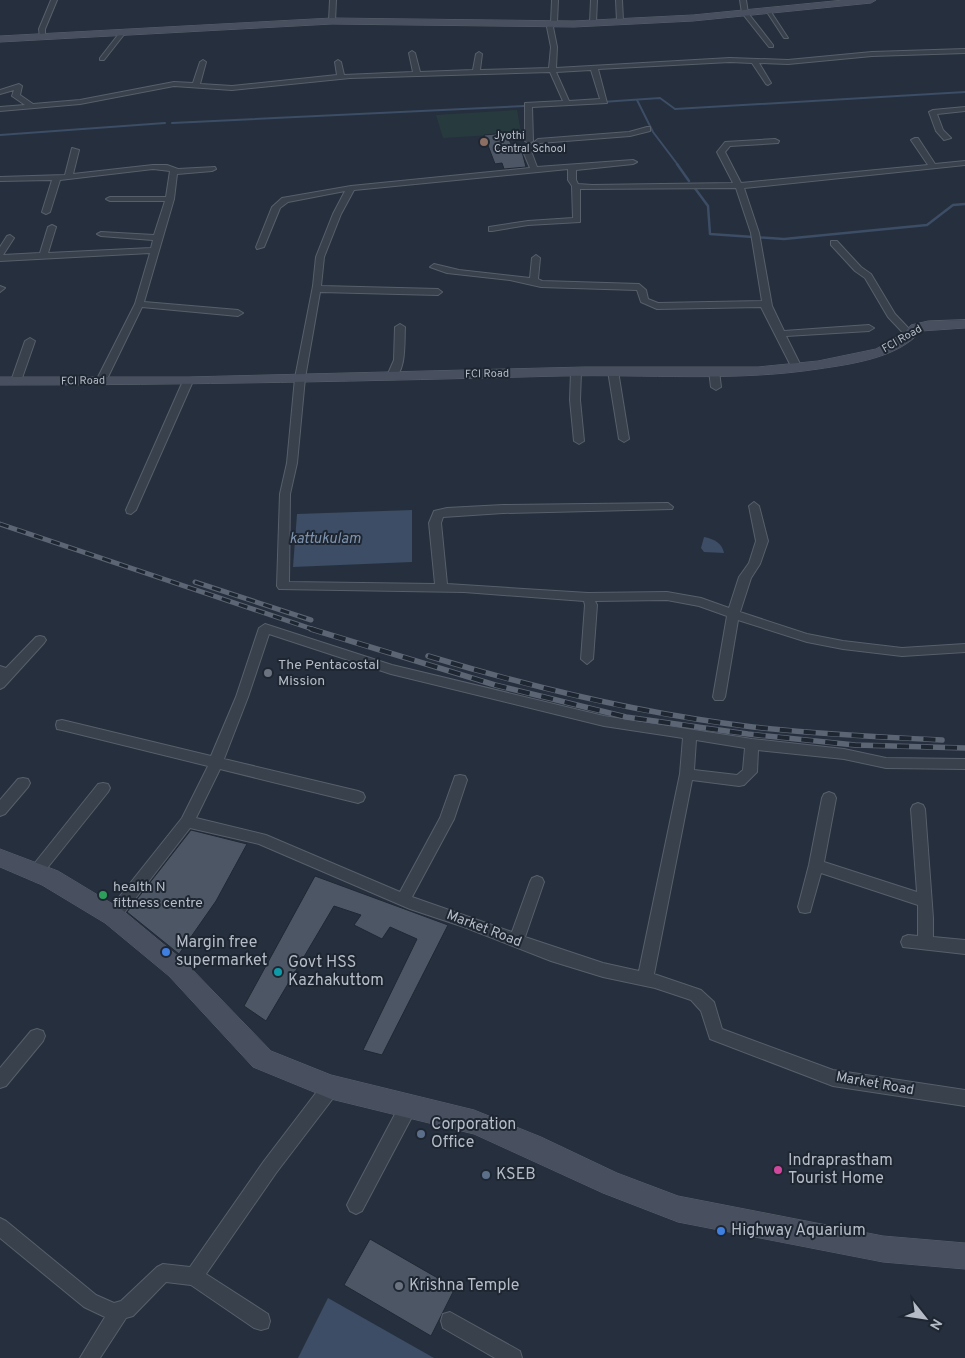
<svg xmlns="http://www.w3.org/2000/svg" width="965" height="1358" font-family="Overpass,sans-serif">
<rect width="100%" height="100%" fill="#262f3d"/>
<path fill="#273b3e" d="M517,110L521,133L443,138L436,115Z"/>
<g fill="#3c4d65">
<path d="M412,510V562L293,567L297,514Z"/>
<path d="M704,537C714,539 722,543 724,553L704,552L701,548Z"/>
<path d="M328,1298L434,1358H298Z"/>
</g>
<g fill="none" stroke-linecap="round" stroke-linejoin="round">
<g stroke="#3c4d65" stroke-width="2">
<path d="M637,100L653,132L678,165"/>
<path d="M602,102L660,98L675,109L965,92"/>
<path d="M172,123L524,106"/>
<path d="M0,135L165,123"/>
</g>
<g stroke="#3c4d65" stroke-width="2.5">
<path d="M677,164L689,181"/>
<path d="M694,187L708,206L710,234L784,239L927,225L953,205L965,204"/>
</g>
</g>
<g fill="#4c5665" stroke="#202834">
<path d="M506,133L511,144H520L526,167L504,169L502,163L495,164L484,135Z"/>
<path d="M191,830L247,844L216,901L179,954L127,912Z"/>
<path d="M315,876L448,925L382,1055L363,1050L417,939L390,927L382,939L354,925L361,915L334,906L266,1021L244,1006Z"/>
<path d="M370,1239L455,1288L431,1336L344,1285Z"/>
</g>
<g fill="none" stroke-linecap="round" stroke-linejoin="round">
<defs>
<g id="street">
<path d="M51,0H57L45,29V37L40,38L39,29Z"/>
<path d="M330,0H336L335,21L332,23L329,21Z"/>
<path d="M552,0H558L557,23L553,27L557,47L556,68L730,58L788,60L872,52L965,49V53L872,56L788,64L759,63L771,83L768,85L766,84L752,63L730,62L598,69L607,103L532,107L533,141L529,143L525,141V103L563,101L550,72L350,78L232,90L174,86L80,104L0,111V107L25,105L12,96L14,90L0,94V90L19,84L22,86L20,95L33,104L80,100L174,82L193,83L200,62L203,60L206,62L200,84L232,86L337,75L335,62L338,60L341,62L344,75L413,72L409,53L412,51L415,53L420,72L473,70L476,54L479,52L482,54L480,70L549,68L551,47L547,27L551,23ZM591,70L600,99L569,101L556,72Z"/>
<path d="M591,0H597L596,23L593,25L590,23Z"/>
<path d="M616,0H622L623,21L620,23L617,21Z"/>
<path d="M740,0H746L748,13L773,45V47H769L742,13Z"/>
<path d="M765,9H769L788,38H784Z"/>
<path d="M121,31L126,32L104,60H100V58Z"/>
<path d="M965,107V111L937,114L943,130L951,138L944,140L936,131L929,112L933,110Z"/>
<path d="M647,127H650V131L630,136L540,143L531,151L537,167L633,160L637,162L633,164L576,170V180L578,184L592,185L733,183L717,152L725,142L775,139L779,141L778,143L730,146L725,152L741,183L928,165L911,140L915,138H918L935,164L965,161V165L744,188L759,233L772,306L784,331L869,325L874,328L869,331L786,336L802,368L797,371L792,368L761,307L657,309L641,302L637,290L541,287L510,280L447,273L430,267L434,264L459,270L530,278L532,258L536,255L540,258L538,279L542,281L639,284L646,290L648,299L658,303L762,301L751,233L736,188L580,189V222L528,225L492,231H489V227L528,221L573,218L572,186L568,180V169L354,190L341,214L324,257L321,286L438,289L442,292L438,295L320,292L305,378L297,463L290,494L289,582L435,584L429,523L434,511L447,508L503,505L668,503L673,507L672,509L503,513L443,517L441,523L447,584L588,593L667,592L701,598L729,608L739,577L749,563L756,541L749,506L754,502L759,506L768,541L760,564L751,578L740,612L807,634L843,641L902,648L965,644V652L902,656L843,649L807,642L738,620L725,697L723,700H715L713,697L727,616L699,606L667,600L595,601L597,605L593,659L587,664L581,659L585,605L584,601L464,592L279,589L277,586L280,494L287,463L295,378L313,286L316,257L333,214L345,191L288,202L280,208L264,247L257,249L256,247L272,207L282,198L351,186L530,168L523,151L538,139L629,132Z"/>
<path d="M72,148L79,150L73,174L153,165H167L178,169L215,167L216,169L212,171L177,174L174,199L144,302L238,310L243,313L238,316L142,307L106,381L101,384L96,381L135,304L150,253L0,261V247L7,236L10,235L14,238L3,255L40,253L48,227L52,225L56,227L48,253L151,248L153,240L101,236L97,234L101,232L154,235L165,201H110L106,199L110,197H166L170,171L153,169L60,180L50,212L46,214L42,212L52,180L0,181V177L65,175Z"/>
<path d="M831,241H837L861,267L871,274L895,314L913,333V337H907L888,317L865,278L855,271L831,245Z"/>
<path d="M0,286L5,288L0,292Z"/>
<path d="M400,324L405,327C404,340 407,374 392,379L387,376L394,360L395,327Z"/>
<path d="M30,338L35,341L21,381L16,384L13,383L11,381L25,341Z"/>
<path d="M613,368L618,371L629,439L624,442L619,439L608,371Z"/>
<path d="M714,368L719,371L721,387L716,390L711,387L709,371Z"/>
<path d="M576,369L581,372L580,400L584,441L579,444L574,441L570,400L571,372Z"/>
<path d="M188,378L193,381L136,510L131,514L127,513L126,510L183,381Z"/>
<path d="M265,624L392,665L604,716L752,739L844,749L886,758L965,759V769L886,768L844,759L758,750L757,772L744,785L739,786L692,780L654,974L701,990L714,1002L722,1029L833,1070L965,1090V1106L833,1086L710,1039L701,1011L691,1000L655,988L603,977L551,961L464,927L410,909L259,844L190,828L118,921L113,922L108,921L106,916L108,911L182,818L208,766L62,730L57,729L56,725L57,721L62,720L211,756L236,697L259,628ZM269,634L391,674L604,726L683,738L680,774L639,971L603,963L525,937L544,882L542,878L537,876L532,878L530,882L512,932L412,897L454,819L467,780L465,776L460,775L455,776L440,818L400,892L266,835L196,818L220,769L358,803L363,801L365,797L363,793L358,791L224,759L248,697ZM696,740L745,748L743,770L737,775L694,770Z"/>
<path d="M40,636L44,637L46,640L44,643L4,687L0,689V666L6,668L36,637Z"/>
<path d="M23,778L28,779L30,783L28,787L5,814L0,816V800L18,779Z"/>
<path d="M103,783L108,784L110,788L108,792L40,877L35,879L30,877L28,873L30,869L98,784Z"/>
<path d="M829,792L834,794L836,798L824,862L917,892L911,809L913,805L918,803L923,805L925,809L933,918V937L965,940V954L903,947L901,942L903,937L908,935L918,936V905L821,873L810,912L805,913L800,912L798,907L809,865L822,798L824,794Z"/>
<path d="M37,1029L43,1031L45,1036L43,1041L6,1086L0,1088V1068L31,1031Z"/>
<path d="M331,1079L337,1081L339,1087L337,1093L276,1173L206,1274L268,1314L270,1321L268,1328L261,1330L254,1328L191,1285L166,1282L133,1316L126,1318L100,1358H80L105,1317L84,1307L0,1238V1218L6,1221L96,1295L114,1303L121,1301L157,1267L163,1264L190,1267L264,1161L325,1081Z"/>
<path d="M409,1097L415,1099L417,1105L415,1111L362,1211L356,1214L350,1211L347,1205L350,1199L403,1099Z"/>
<path d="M450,1312L520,1351L522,1358H495L443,1328L441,1321L443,1314Z"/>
</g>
<g id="secondary">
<path d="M844,0H876L871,3L693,21L574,27L332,24L0,42V36L332,18L574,21L693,15Z"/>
<path d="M965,320V328L921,331C898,358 852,364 818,369C734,382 646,374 561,376C374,381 187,385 0,385V377H188L585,367H758L818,361L876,349L905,332L911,325L928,321Z"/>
<path d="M0,849L58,871L121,909L185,962L271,1051L331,1075L474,1110L541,1137L617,1173L678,1196L883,1236L965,1243V1269L883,1262L678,1222L603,1193L474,1134L331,1099L253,1067L169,976L105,923L42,885L0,867Z"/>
</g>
</defs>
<use href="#street" stroke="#575f6b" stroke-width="2"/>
<use href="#secondary" stroke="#575f6b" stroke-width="1"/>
<use href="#street" fill="#39414d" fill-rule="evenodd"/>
<use href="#secondary" fill="#485060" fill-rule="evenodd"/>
<defs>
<g id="rail-far1">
<path d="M0,524L315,630"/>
<path d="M195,582L311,620"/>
</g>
<g id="rail">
<path d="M311,629L495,685L626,717L748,734L855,745L965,748"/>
<path d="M428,656C534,688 643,714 753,727C816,734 879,737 942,740"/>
</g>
</defs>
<use href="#rail-far1" stroke="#5c6574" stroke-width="5"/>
<use href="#rail" stroke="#5c6574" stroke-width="5.5"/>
<use href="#rail-far1" stroke="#1e2632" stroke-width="3" stroke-dasharray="9" stroke-linecap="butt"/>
<use href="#rail" stroke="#1e2632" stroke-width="4" stroke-dasharray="12" stroke-linecap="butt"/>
</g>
<circle fill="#8d6e63" stroke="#1e2632" stroke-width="2" cx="484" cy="142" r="5"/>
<g fill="#6b7280" stroke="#1e2632" stroke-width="2">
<circle cx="268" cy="673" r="5"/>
<circle cx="399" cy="1286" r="5"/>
</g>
<circle fill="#2e9e5b" stroke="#1e2632" stroke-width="2" cx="103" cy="895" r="5"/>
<g fill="#3f7fe0" stroke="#1e2632" stroke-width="2">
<circle cx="166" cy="952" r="5"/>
<circle cx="721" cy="1231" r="5"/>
</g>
<circle fill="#0f9aa8" stroke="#1e2632" stroke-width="2" cx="278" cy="972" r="5"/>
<g fill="#5c6f8a" stroke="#1e2632" stroke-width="2">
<circle cx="421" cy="1134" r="5"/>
<circle cx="486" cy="1175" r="5"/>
</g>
<circle fill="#d1479c" stroke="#1e2632" stroke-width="2" cx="778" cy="1170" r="5"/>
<g text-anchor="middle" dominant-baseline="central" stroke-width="4" stroke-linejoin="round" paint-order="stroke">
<g font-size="11" fill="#b5bcc8" stroke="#1e2632" text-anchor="start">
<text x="494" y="136">Jyothi<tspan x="494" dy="13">Central School</tspan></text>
</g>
<g font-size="11" fill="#b5bcc8" stroke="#1e2632">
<text transform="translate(902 339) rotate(-30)">FCI Road</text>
<text transform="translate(487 374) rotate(-1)">FCI Road</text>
<text transform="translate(83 381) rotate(-1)">FCI Road</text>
</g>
<g font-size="14" fill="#b5bcc8" stroke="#1e2632" text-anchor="start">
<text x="278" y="665">The Pentacostal<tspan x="278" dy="16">Mission</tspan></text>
<text x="113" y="887">health N<tspan x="113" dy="16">fittness centre</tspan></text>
</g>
<g font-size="14" fill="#b5bcc8" stroke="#1e2632">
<text transform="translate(484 929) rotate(21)">Market Road</text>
<text transform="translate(875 1084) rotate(10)">Market Road</text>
</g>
<g font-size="15" font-style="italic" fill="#7e93ae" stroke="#1e2632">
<text x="325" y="539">kattukulam</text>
</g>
<g font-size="16" fill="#b5bcc8" stroke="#1e2632" text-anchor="start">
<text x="176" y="943">Margin free<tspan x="176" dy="18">supermarket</tspan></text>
<text x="288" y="963">Govt HSS<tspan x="288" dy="18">Kazhakuttom</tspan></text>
<text x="431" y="1125">Corporation<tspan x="431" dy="18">Office</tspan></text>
<text x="788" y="1161">Indraprastham<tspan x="788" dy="18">Tourist Home</tspan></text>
<text x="496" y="1175">KSEB</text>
<text x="731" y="1231">Highway Aquarium</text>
<text x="409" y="1286">Krishna Temple</text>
</g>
</g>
<g transform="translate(925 1318) rotate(120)" stroke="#1e2632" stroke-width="4" paint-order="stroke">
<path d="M0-4L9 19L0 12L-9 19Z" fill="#b5bcc8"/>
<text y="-8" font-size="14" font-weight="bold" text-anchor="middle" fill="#b5bcc8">N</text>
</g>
</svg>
